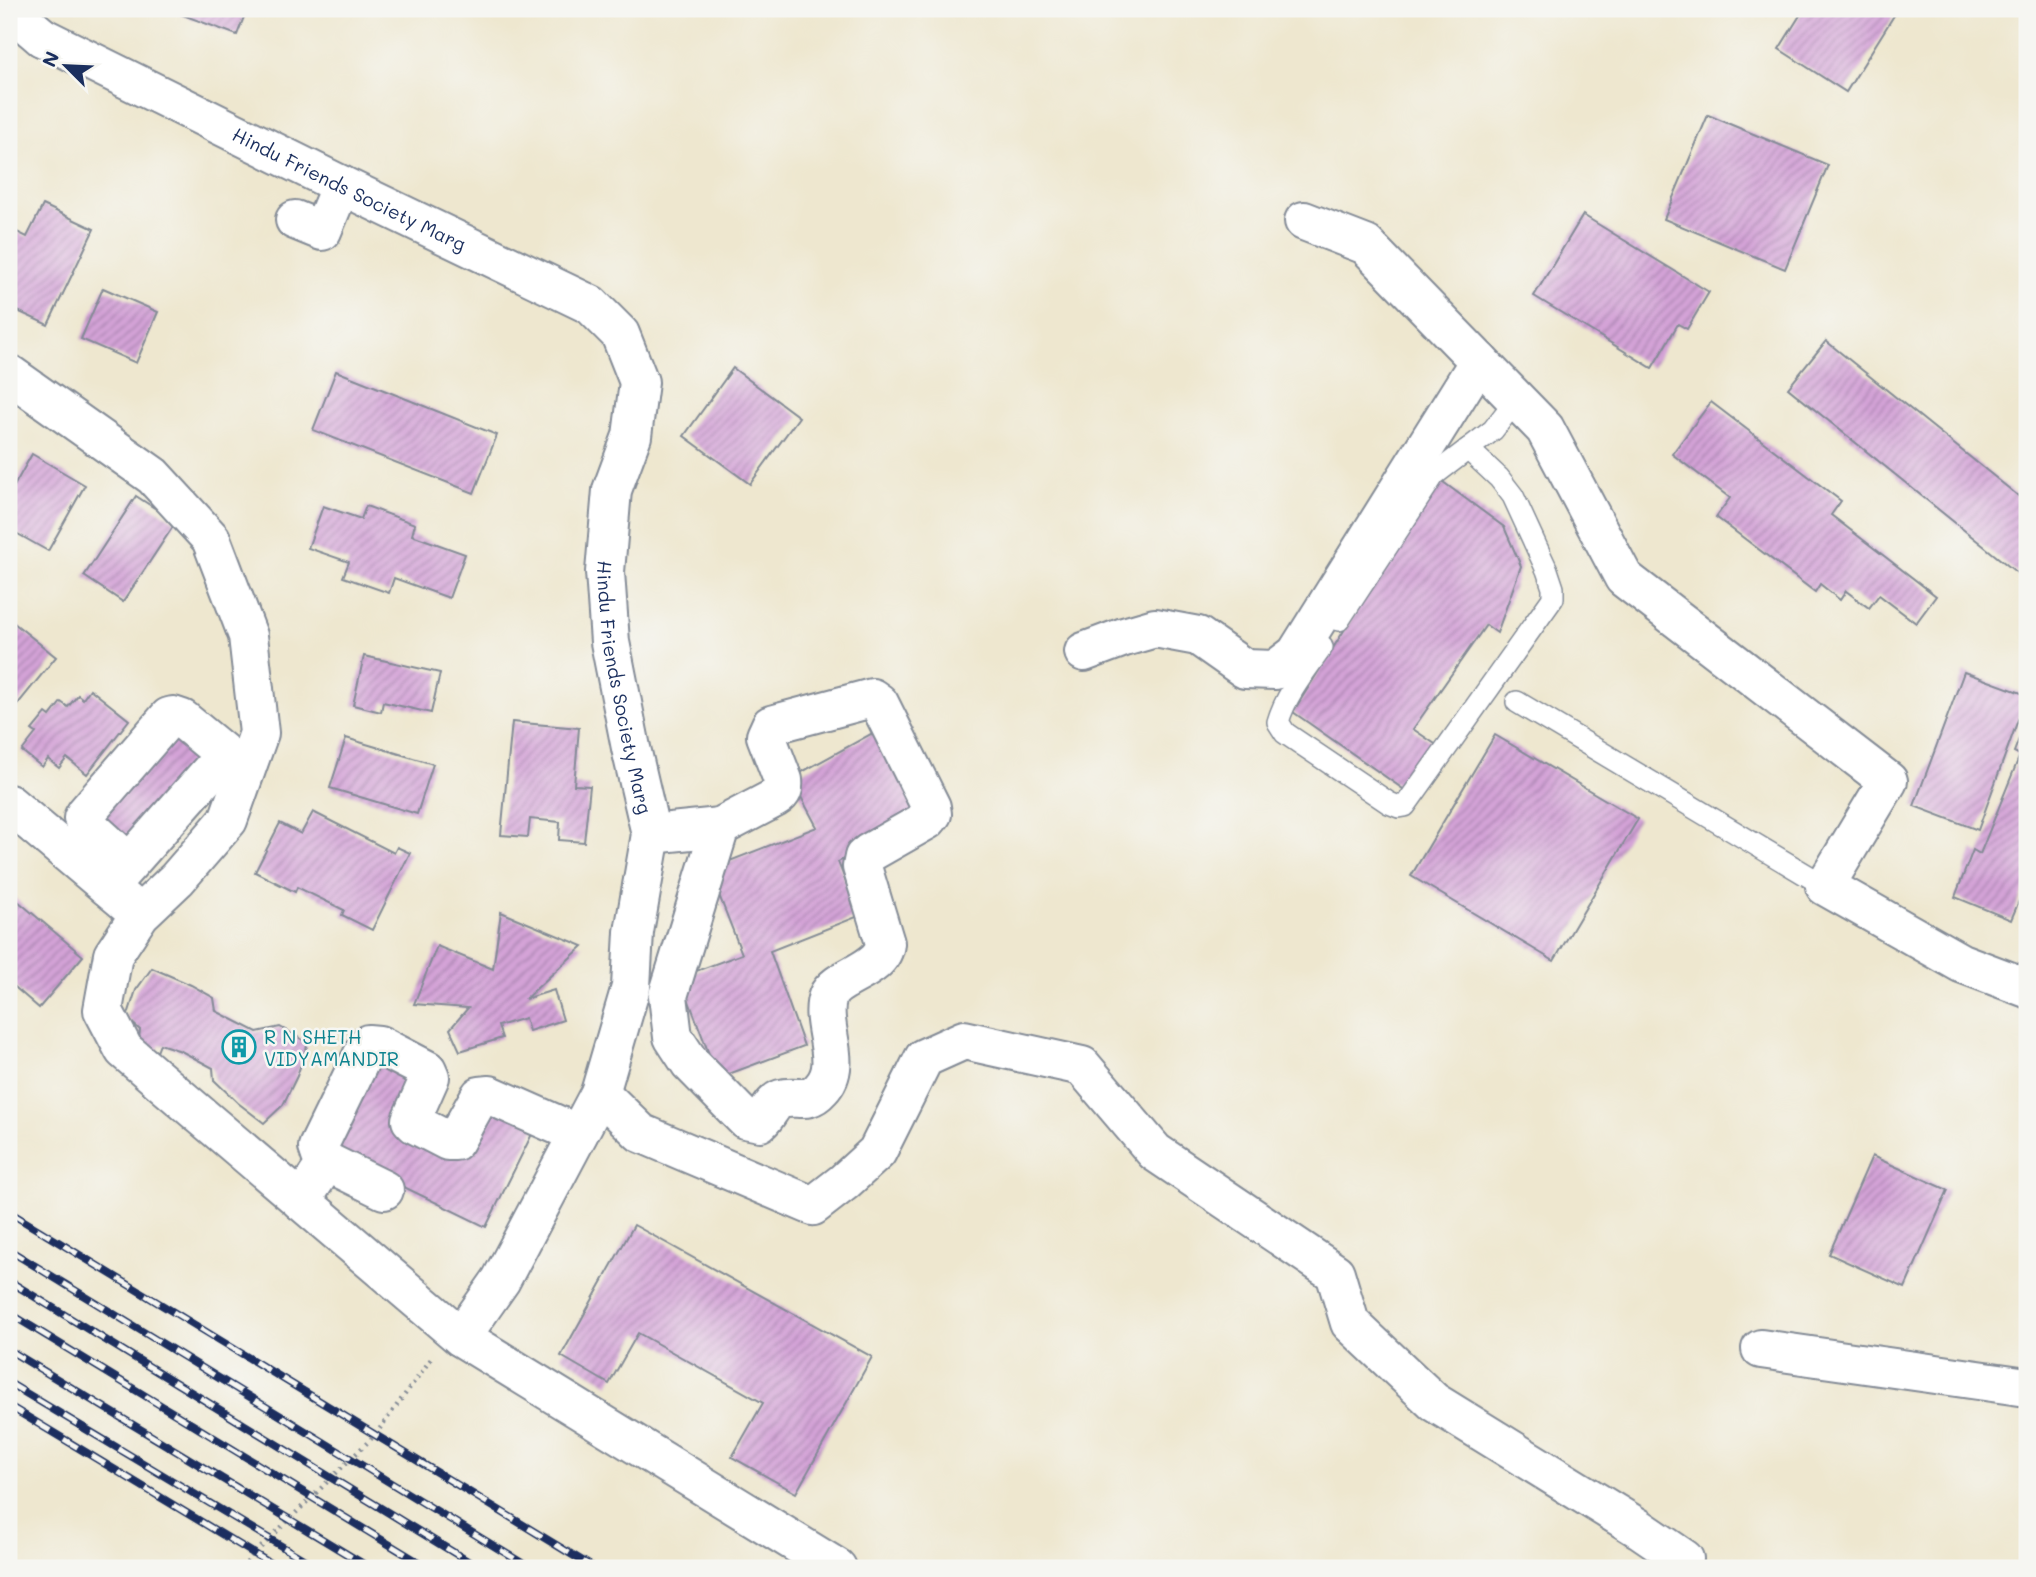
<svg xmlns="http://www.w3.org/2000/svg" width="2036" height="1577" font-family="Mali,sans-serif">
<defs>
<pattern id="building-hatch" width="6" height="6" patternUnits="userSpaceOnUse" patternTransform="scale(1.75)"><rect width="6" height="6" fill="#d4a3d7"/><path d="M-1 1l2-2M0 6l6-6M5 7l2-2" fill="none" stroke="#ab85b2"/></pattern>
</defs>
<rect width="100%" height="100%" fill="#f6f6f2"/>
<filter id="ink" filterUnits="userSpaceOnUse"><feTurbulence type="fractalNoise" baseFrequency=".0143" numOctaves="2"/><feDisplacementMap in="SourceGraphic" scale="14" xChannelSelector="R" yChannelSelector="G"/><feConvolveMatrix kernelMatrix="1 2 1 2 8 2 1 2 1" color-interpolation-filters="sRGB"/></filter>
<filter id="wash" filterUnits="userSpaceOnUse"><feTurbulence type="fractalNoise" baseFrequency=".00686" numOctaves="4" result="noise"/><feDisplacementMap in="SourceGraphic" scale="28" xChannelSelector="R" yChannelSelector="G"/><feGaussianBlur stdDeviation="1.57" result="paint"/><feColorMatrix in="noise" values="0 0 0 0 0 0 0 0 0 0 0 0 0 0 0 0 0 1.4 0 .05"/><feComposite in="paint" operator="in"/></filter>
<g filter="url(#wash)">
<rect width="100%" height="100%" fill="#eee7cf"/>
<g id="blocks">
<g fill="url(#building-hatch)">
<path d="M182,9H247L237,35L180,14Z"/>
<path d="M1804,9H1898L1846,92L1779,49Z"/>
<path d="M1708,115L1828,165L1785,269L1664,219Z"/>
<path d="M43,205L94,229L48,325L9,307V228L27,237Z"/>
<path d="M1583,215L1709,292L1687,329L1678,324L1652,368L1534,296Z"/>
<path d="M103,288L158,312L136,363L81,339Z"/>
<path d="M1826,341L2027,503V581L1788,388Z"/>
<path d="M733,368L799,417L750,484L684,436Z"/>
<path d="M336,371L497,435L474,493L313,430Z"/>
<path d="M1711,402L1841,501L1831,515L1936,596L1916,623L1879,595L1869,608L1846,591L1840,600L1820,584L1815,592L1716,517L1730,498L1672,454Z"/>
<path d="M32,454L85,485L48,551L9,529V495Z"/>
<path d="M1439,479L1504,527L1521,566L1497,633L1486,625L1413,729L1438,746L1406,791L1293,712Z"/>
<path d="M136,496L176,522L123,602L84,576Z"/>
<path d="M323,506L361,519L366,506L415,524L412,535L465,554L449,598L394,578L389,593L343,577L349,562L308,548Z"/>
<path d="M9,619L56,657L9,715Z"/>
<path d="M364,656L440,673L431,713L383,702L381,712L353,705Z"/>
<path d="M1964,672L2027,695L1978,830L1914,806Z"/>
<path d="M90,689L129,720L87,774L67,758L59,768L48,759L42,767L22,751L36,733L32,730L46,713L50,716L61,702L68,707L78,695L83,699Z"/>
<path d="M512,722L579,728L574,785L590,786L584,842L559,840L560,822L530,819L528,837L501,835Z"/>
<path d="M2024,726L2027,727V882L2011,920L1955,897L1973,850L1980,854L2020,755L2014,752Z"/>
<path d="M171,730L207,753L128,844L93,821Z"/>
<path d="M878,730L924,815L838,862L859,916L770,951L804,1046L718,1078L680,977L742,954L709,869L817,827L791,778Z"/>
<path d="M1495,735L1638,819L1554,961L1411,876Z"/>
<path d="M346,738L433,764L417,814L330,788Z"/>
<path d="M313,812L394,853L397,847L410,853L372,930L342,915L344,910L297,887L295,892L255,872L280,823L301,834Z"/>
<path d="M12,896L83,956L39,1008L9,982V899Z"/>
<path d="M501,912L583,946L525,999L554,990L563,1020L529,1031L525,1018L498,1026L502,1038L460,1051L450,1029L468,1008L414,1004L437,946L493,969Z"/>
<path d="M152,968L191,985L214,998L216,1011L257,1032L280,1027L308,1043L297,1076L283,1105L264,1123L238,1103L214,1080L213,1068L181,1051L160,1044L157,1052L139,1039L140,1030L127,1018L136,990Z"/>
<path d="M374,1049L425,1075L401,1124L458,1153L484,1101L536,1126L486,1227L328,1150Z"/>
<path d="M1872,1156L1948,1190L1905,1288L1829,1254Z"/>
<path d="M634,1225L872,1357L796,1493L732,1457L763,1403L638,1333L609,1384L561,1356Z"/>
</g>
</g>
</g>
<g filter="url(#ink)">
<use href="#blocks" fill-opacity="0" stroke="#848b96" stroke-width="2"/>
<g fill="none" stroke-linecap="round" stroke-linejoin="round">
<defs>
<g id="service">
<path d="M1339,620L1434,475L1493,430L1516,400"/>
<path d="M1322,647C1306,670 1286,694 1278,722L1285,733L1389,803L1399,807L1405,806L1553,598V588L1547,570L1513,496L1499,478L1468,449"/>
<path d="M1517,702L1825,886"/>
</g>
<g id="minor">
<path id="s1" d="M42,37L341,185L591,305L620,334L639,382L632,436L612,490L605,572L610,642L631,748L651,834L634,932L631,987L600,1093L501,1280L461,1337"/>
<path d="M295,220L322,231L341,185"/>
<path d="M1304,221L1366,245L1545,429L1624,578L1888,781L1825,886L1961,963L2027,988"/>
<path d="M9,374L153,476L211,539L248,636L259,733L228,820L177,879L140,914L113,955L103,1010L124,1050L461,1337L837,1568"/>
<path d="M1084,652L1124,637L1155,628L1198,636L1245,669L1275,670L1296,654L1479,361"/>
<path d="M872,698L879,703L931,807L932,814L927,820L869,853L864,857L862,867L885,943C883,971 836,976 828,996C817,1024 846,1063 821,1089C807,1105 797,1094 781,1099C772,1102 768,1116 760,1122L745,1119L690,1063L673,1037L668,996L720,827L775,798C783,793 784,789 783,780L766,736L771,725Z"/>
<path d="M9,804L128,904"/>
<path d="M651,834L720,827"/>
<path d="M129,863L84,822L83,818L86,813L169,717L173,716L182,719L245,771"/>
<path d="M108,887L225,755"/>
<path d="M600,1093L641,1133L813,1206L844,1182L877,1152L924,1058L964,1040L1082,1066L1155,1152L1335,1273L1350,1323L1434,1402L1640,1529L1684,1559"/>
<path d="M327,1162L384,1190"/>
<path d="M301,1201L327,1162L321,1156L318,1147L368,1044L379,1045L427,1070L430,1077L411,1120L415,1124L448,1141H455L480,1096L490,1095L578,1134"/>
<path d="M1761,1349L2027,1387"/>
</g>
<path id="tertiary" d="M9,9L42,37"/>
</defs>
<use href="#service" stroke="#848b96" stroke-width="24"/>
<use href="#minor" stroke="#848b96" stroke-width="42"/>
<use href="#tertiary" stroke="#848b96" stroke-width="42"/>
<path stroke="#848b96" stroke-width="4.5" stroke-dasharray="2 5" stroke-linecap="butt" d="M242,1568L254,1554L375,1435L431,1359"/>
<use href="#service" stroke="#fff" stroke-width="21"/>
<use href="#minor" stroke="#fff" stroke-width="38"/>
<use href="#tertiary" stroke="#fff" stroke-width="38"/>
<defs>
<g id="rail">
<path d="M9,1212L594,1568"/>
<path d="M9,1250L530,1568"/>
<path d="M9,1281L479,1568"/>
<path d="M9,1313L428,1568"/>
<path d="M9,1350L370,1568"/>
<path d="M9,1383L318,1568"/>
<path d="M9,1406L278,1568"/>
</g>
</defs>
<use href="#rail" stroke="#1b2f5e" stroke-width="8"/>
<use href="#rail" stroke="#f6f6f2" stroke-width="5" stroke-dasharray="16" stroke-linecap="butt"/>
</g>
</g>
<defs>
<symbol id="building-ring" viewBox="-11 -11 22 22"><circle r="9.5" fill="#f6f6f2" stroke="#0f9aa8" stroke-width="1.5"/><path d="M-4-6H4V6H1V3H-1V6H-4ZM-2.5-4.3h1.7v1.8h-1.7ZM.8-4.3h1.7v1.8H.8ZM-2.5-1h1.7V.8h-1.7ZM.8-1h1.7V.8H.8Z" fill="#0f9aa8"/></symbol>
</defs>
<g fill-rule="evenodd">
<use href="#building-ring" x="220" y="1028" width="38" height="38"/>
</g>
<g text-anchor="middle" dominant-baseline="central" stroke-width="5" stroke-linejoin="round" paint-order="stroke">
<g font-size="19" fill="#1b2f5e" stroke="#f6f6f2">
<text stroke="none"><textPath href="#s1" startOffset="343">Hindu Friends Society Marg</textPath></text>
<text stroke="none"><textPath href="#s1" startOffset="1015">Hindu Friends Society Marg</textPath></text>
</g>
<g font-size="19" fill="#0d838f" stroke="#f6f6f2" text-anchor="start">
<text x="264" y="1036">R N SHETH<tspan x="264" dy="22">VIDYAMANDIR</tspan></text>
</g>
</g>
<rect width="2036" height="1577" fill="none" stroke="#f6f6f2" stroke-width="35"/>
<g transform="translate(66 66) rotate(294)" stroke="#f6f6f2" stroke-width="5" paint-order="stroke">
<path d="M0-5L12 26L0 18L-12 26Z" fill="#1b2f5e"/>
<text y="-10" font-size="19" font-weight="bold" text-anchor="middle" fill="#1b2f5e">N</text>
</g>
</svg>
